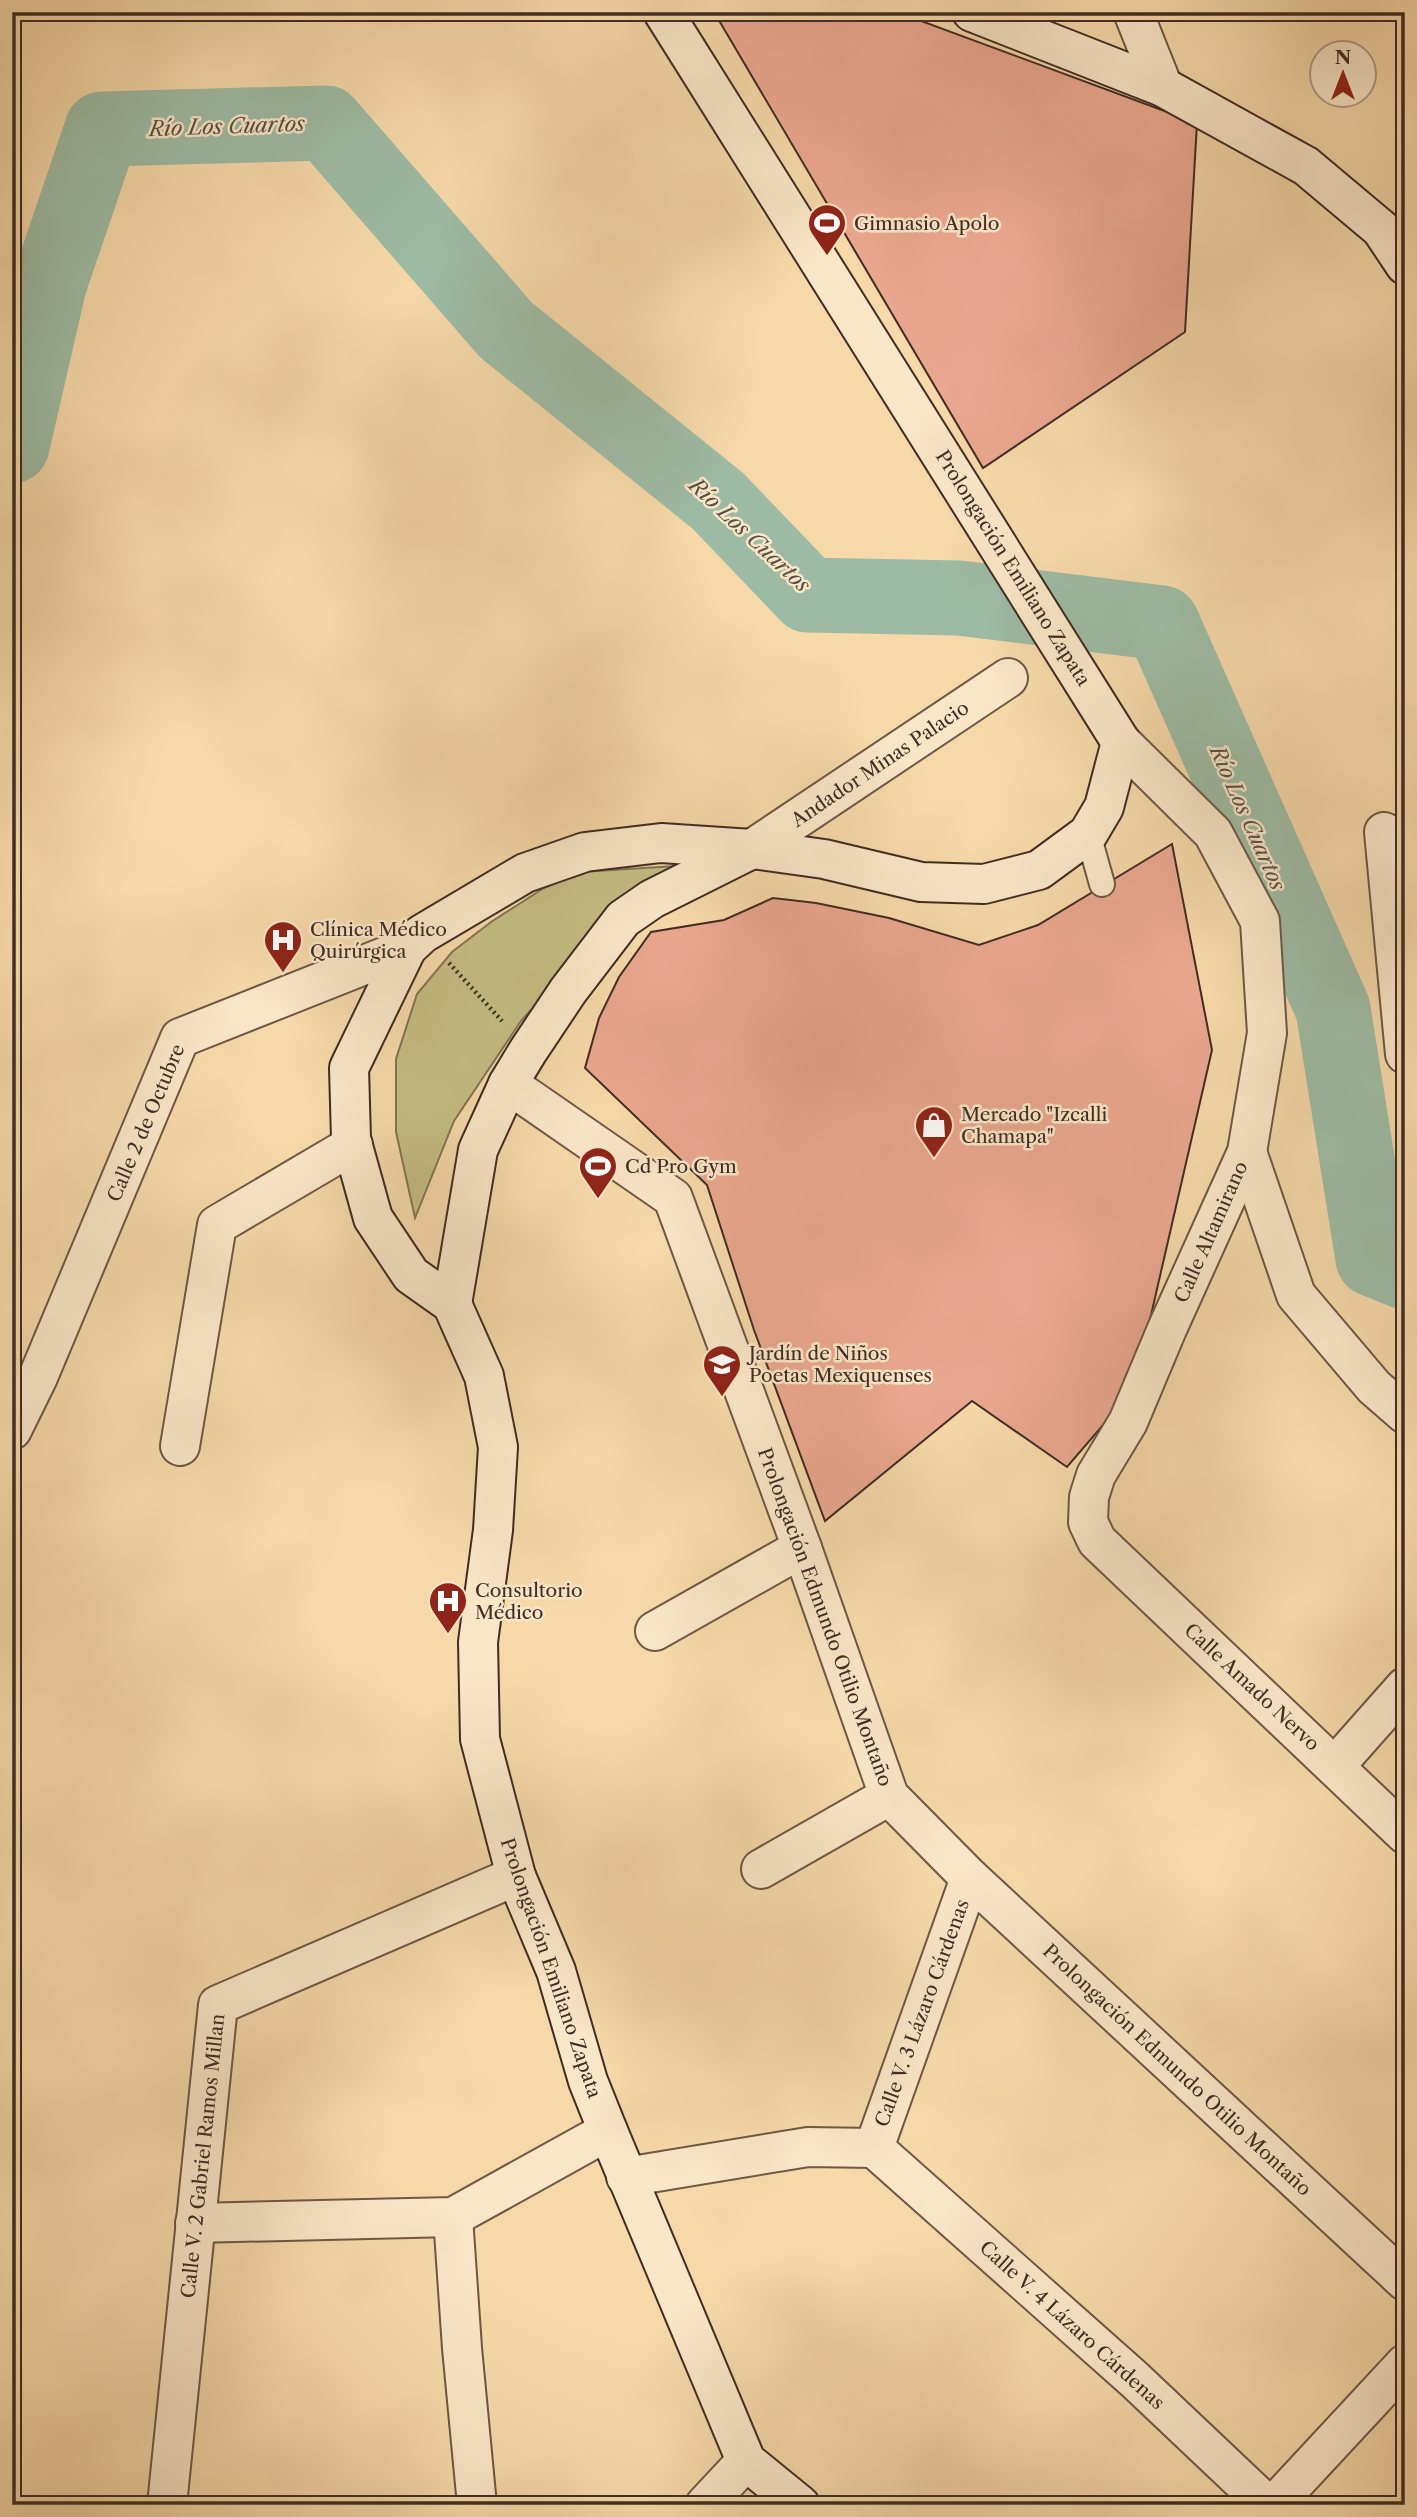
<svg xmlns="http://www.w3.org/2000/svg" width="1417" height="2517" font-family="'Libre Caslon Text',serif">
<rect width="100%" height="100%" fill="#f6d8a9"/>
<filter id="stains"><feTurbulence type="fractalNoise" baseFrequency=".00286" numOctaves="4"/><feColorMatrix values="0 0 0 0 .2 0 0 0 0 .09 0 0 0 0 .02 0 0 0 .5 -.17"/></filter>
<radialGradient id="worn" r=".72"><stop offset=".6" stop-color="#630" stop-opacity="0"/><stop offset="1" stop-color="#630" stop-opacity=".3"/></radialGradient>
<path fill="#c4bc82" stroke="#827454" stroke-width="2" d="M676,866L618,912L521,1021L454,1121L415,1218L396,1132V1059L417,994L452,952L491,922L544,888L580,872Z"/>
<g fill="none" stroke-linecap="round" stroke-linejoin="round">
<path stroke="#9dbba4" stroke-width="75" d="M12,446L49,285L102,129L326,123L506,330L718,501L808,595L959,598L1162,623L1333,1009L1373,1259L1405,1272"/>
</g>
<g fill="#eaa78f" stroke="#402c25" stroke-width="2">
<path d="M714,12H897L1197,123L1185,332L983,468Z"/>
<path d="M1172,844L1212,1050L1134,1389L1067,1467L972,1401L825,1521L754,1330L707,1185L585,1068L599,1018L619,977L651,932L724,920L773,898L816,903L889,918L979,945L1038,925Z"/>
</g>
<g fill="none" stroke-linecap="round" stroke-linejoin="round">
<defs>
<path id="service" d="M1088,834L1102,884"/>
<g id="minor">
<path d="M1133,12L1163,87"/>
<path d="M1121,742L1213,833L1260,921L1267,1033L1247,1152L1167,1329L1128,1422L1096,1475L1089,1497L1088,1522L1097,1541L1405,1834"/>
<path d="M1384,832L1405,1054"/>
<path d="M752,849L1008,678"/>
<path d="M508,1084L673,1198L802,1548L889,1796L970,1878L1405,2281"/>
<path d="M1247,1152L1296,1295L1374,1387L1405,1414"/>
<path d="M12,1430L38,1377L180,1038L407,948"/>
<path d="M180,1446L217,1225L353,1145"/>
<path d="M655,1631L802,1548"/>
<path d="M1335,1766L1405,1687"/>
<path d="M761,1869L889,1796"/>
<path d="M874,2148L1135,2380L1267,2505"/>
<path d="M874,2148L970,1878"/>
<path d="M626,2177L808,2147L874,2148"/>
<path d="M453,2217L462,2348L477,2505"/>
<path d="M195,2223L453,2217L608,2131"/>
<path d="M167,2505L218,2005L516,1876"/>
<path d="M1274,2505L1405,2364"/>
</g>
<path id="tertiary" d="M705,2505L746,2461"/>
<g id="secondary">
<path d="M663,12L1121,742L1104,807L1088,834L1039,870L984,884L921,882L824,859L752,849L661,843L585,852L525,873L422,934L407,948L349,1068L351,1139L373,1218L411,1275L452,1304L484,1376L498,1447L493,1530L478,1642L480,1739L516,1876L556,1971L588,2081L608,2131L746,2461L800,2505"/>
<path d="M972,12L1163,87L1306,166L1381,229L1405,265"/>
<path d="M452,1304L478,1150L508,1084L528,1051L568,991L623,919L652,899L750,850"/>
</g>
</defs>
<use href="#service" stroke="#6e5746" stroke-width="28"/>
<use href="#minor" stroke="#6e5746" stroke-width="42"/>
<use href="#tertiary" stroke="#6e5746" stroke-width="42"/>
<use href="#secondary" stroke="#402c25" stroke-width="42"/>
<path stroke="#402c25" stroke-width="4.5" stroke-dasharray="2 3.5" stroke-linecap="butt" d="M449,963L502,1021"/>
<use href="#service" stroke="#f9e6c7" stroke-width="24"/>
<use href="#minor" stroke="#f9e6c7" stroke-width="38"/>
<use href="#tertiary" stroke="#f9e6c7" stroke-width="38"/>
<use href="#secondary" stroke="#f9e6c7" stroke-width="38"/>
</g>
<defs>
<symbol id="stadium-pin" viewBox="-11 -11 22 30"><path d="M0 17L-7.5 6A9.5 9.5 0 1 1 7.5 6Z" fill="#8f2418" stroke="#f9e6c7"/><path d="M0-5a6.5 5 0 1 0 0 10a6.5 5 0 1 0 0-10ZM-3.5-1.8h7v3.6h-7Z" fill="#fff"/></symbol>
<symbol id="hospital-pin" viewBox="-11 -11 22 30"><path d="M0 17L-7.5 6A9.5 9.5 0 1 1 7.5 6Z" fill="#8f2418" stroke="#f9e6c7"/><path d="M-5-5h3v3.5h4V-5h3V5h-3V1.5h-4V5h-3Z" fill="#fff"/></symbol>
<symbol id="shop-pin" viewBox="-11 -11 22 30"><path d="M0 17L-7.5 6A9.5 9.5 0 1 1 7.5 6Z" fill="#8f2418" stroke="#f9e6c7"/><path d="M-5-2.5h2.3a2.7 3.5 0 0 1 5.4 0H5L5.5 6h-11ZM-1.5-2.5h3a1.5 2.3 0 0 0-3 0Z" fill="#fff"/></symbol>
<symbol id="school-pin" viewBox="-11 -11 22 30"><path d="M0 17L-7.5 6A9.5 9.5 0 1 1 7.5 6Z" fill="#8f2418" stroke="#f9e6c7"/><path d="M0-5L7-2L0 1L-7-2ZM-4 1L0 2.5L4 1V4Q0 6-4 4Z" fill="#fff"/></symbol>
</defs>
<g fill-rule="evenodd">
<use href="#stadium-pin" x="805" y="201" width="44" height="60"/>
<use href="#hospital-pin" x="261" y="918" width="44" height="60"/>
<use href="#shop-pin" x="912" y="1103" width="44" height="60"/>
<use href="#stadium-pin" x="576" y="1144" width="44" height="60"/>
<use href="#school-pin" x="700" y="1342" width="44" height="60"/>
<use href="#hospital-pin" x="426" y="1579" width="44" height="60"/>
</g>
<g text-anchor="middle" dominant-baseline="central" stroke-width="5" stroke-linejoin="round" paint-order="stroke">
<g font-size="19" fill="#402c25" stroke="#f9e6c7" text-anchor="start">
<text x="854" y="223">Gimnasio Apolo</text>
<text x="310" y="929">Clínica Médico<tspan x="310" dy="22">Quirúrgica</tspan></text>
<text x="961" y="1114">Mercado "Izcalli<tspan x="961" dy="22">Chamapa"</tspan></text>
<text x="625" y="1166">Cd Pro Gym</text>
<text x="749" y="1353">Jardín de Niños<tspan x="749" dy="22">Poetas Mexiquenses</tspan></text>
<text x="475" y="1590">Consultorio<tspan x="475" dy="22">Médico</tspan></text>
</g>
<g font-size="19" fill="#402c25" stroke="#f9e6c7">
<text transform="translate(1013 568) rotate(58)">Prolongación Emiliano Zapata</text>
<text transform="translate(880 764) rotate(-34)">Andador Minas Palacio</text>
<text transform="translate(146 1123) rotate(-67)">Calle 2 de Octubre</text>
<text transform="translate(1211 1232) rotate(-66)">Calle Altamirano</text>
<text transform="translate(825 1617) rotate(70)">Prolongación Edmundo Otilio Montaño</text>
<text transform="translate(1252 1687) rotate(43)">Calle Amado Nervo</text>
<text transform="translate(551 1968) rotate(71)">Prolongación Emiliano Zapata</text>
<text transform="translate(922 2013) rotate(-70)">Calle V. 3 Lázaro Cárdenas</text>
<text transform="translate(1177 2070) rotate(43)">Prolongación Edmundo Otilio Montaño</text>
<text transform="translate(203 2156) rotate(-84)">Calle V. 2 Gabriel Ramos Millan</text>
<text transform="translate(1072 2325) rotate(42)">Calle V. 4 Lázaro Cárdenas</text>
</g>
<g font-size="21" font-style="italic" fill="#575045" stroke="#f9e6c7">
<text transform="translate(227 126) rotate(-2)">Río Los Cuartos</text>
<text transform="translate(750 535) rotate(43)">Río Los Cuartos</text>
<text transform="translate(1248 818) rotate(66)">Río Los Cuartos</text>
</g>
</g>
<rect width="1417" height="2517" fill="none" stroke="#f6d8a9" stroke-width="42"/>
<rect x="14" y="14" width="1389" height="2489" fill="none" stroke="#402c25" stroke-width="3.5"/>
<rect x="21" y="21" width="1375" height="2475" fill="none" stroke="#402c25" stroke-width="2"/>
<g transform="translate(1343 74)"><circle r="33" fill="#f9e6c7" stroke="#af9c86" stroke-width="2"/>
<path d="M0-5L12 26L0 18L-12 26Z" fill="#8f2418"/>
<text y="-10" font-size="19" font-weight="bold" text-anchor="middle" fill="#402c25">N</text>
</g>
<rect width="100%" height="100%" filter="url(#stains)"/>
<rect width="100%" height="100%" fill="url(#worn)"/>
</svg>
